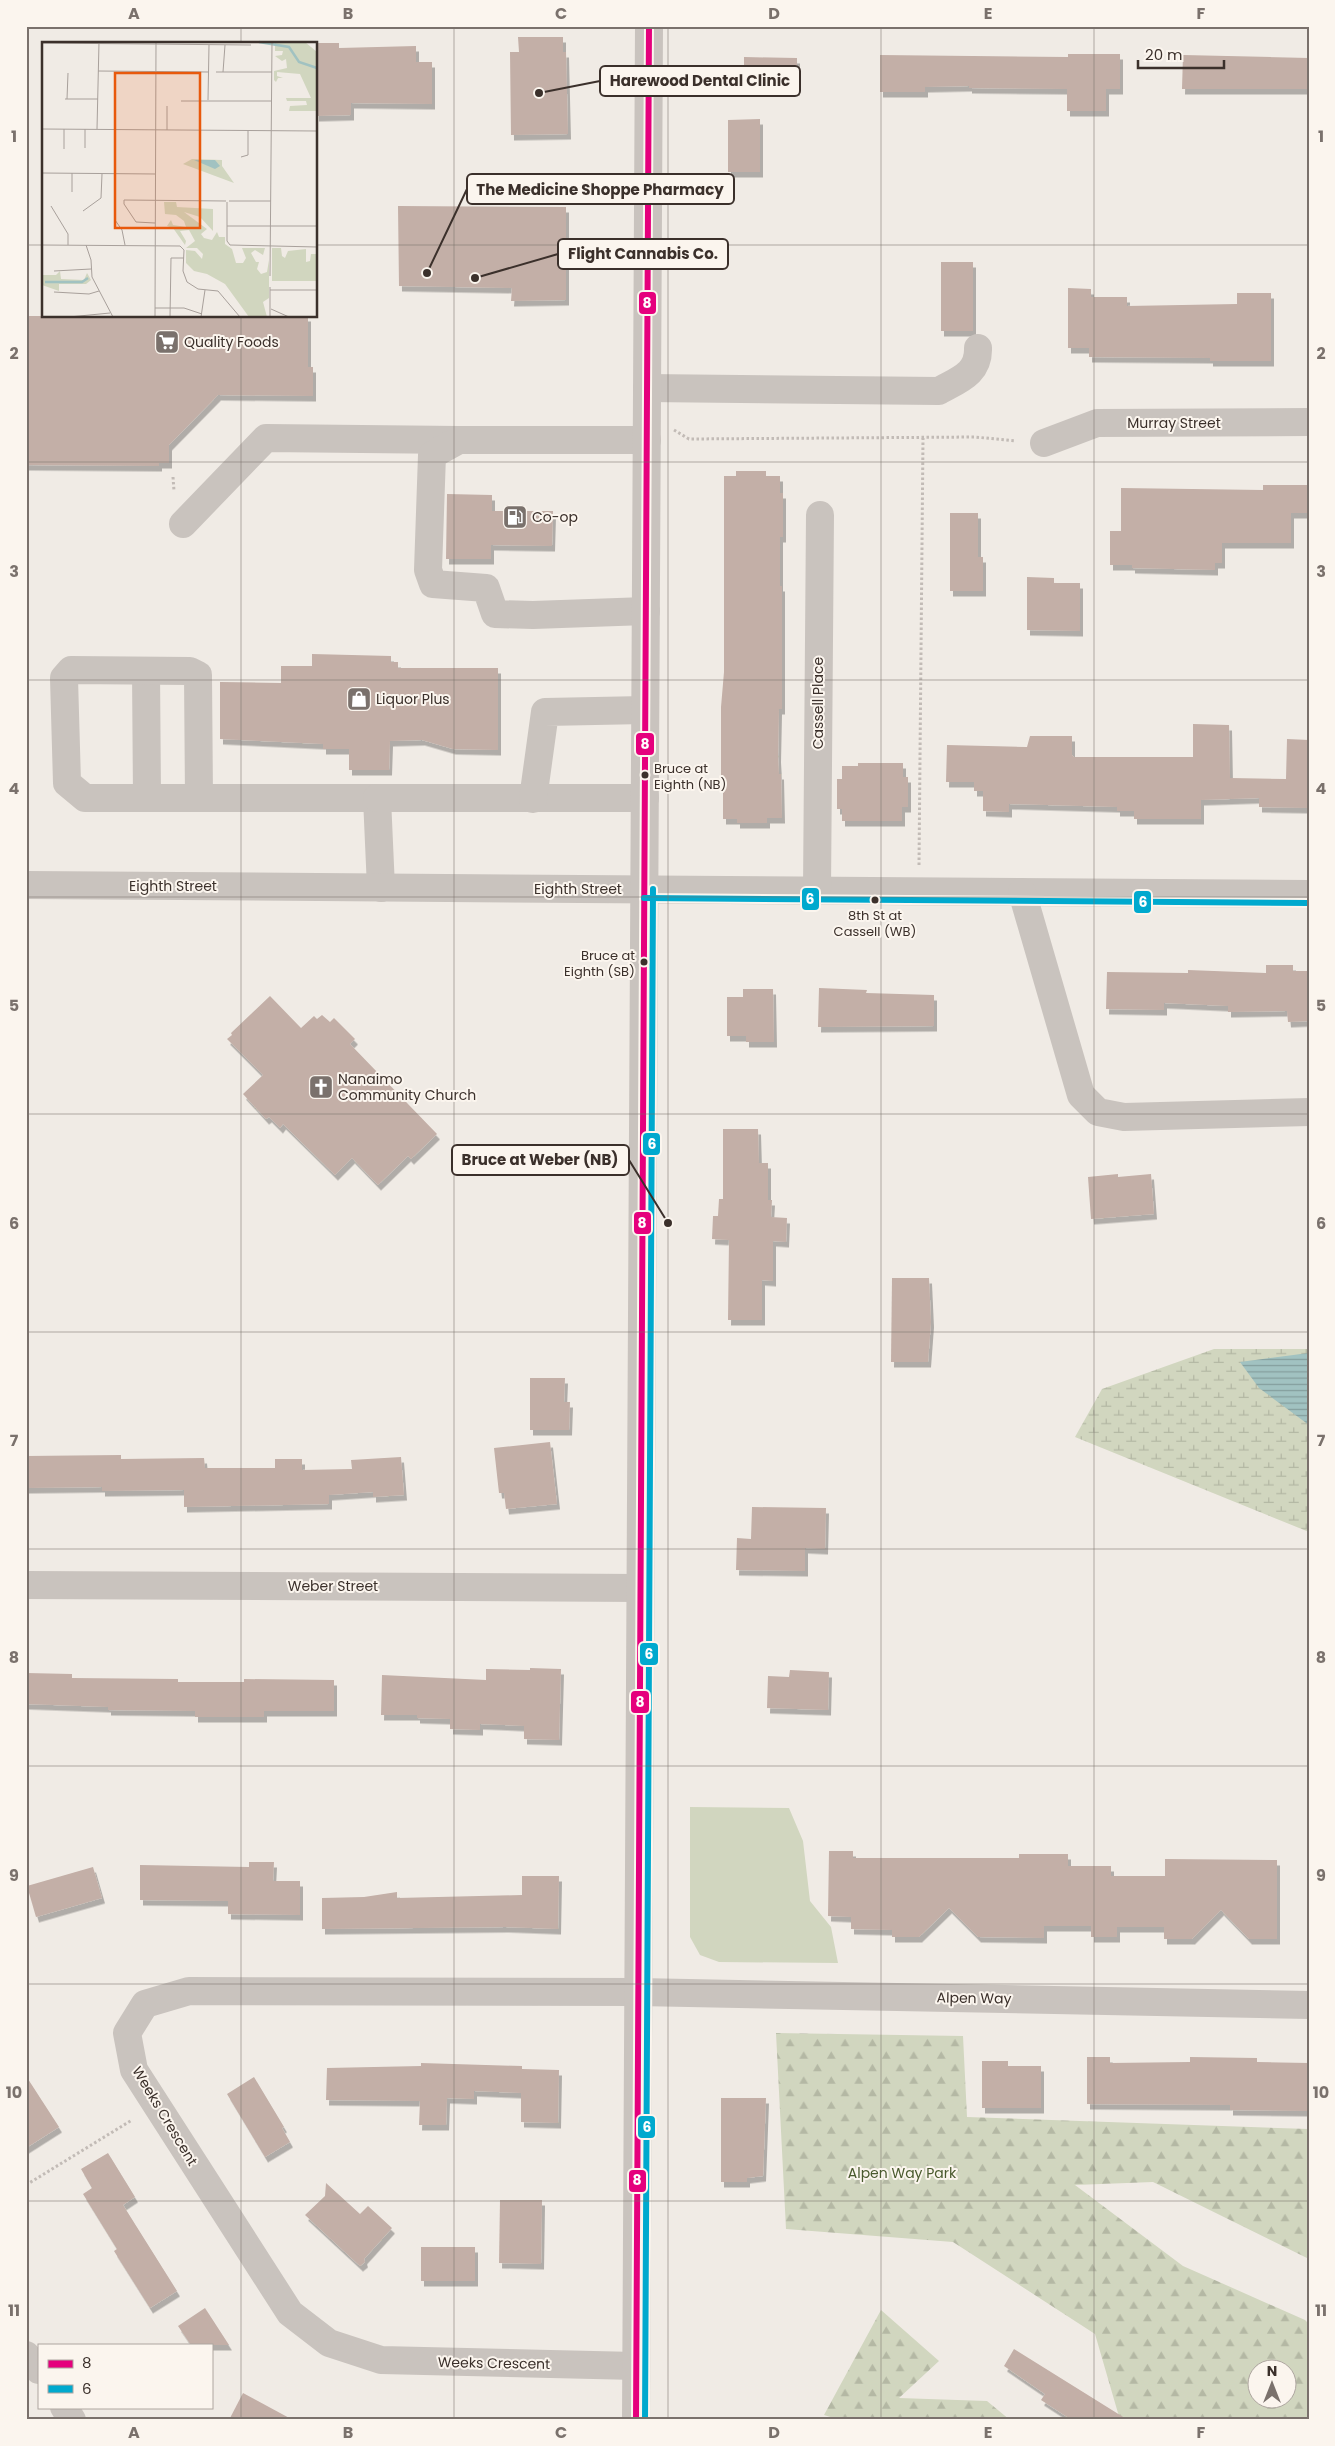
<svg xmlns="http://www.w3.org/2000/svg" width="1335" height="2446" font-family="Poppins,sans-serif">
<defs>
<pattern id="forest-firs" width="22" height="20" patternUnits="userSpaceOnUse" patternTransform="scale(1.25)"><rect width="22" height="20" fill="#d1d6bf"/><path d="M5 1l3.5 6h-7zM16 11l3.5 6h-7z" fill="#b4b8a4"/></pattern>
<pattern id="wetland-marsh" width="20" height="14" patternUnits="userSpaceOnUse" patternTransform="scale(1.25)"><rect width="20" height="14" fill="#d1d6bf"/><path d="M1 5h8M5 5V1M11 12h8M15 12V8" fill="none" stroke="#b4b8a4"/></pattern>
<pattern id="water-rules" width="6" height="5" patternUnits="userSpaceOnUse" patternTransform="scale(1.25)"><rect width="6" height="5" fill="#a1c2c1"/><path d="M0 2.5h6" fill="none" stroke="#849e9d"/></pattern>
<filter id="shadow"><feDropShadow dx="3" dy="5.5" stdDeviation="0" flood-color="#0004"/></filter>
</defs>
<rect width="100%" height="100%" fill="#f0ebe5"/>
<path fill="#d1d6bf" d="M690,1807L789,1808L803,1841L810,1901L831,1927L838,1963L719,1962L700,1955L690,1937Z"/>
<g fill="url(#forest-firs)" fill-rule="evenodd">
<path d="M776,2033L963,2036L967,2117L1309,2129V2259L1153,2182L1075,2185L1183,2266L1305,2320L1309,2324V2420H1120L1095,2334L953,2242L786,2229ZM1258,2368H1288V2398H1258Z"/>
<path d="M881,2310L939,2361L899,2398L987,2401L1010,2420H840L824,2415Z"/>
</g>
<path fill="url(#wetland-marsh)" d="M1214,1349H1309V1532L1075,1437L1102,1389Z"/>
<path fill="url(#water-rules)" d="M1309,1353V1425L1259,1388L1240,1362Z"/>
<g fill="#c3afa7" filter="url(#shadow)">
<path d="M518,37H563V52H566L568,134L511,135L510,52H519Z"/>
<path d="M316,43H339V48L416,46V62H432V104L351,103V115L316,116Z"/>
<path d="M1068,54H1120V89H1106V111H1067V89L969,88V86L925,87V92H880V55L1068,57Z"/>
<path d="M1183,55L1309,58V89H1182Z"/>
<path d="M744,57L797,58V90L744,88Z"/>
<path d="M760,119V172H728V120Z"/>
<path d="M398,206L566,207V300L511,301L512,288L399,286Z"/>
<rect x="941" y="262" width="32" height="69"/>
<path d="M1068,288L1091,289V297H1127V306L1237,304V293H1271V361H1210V358L1089,357V348H1068Z"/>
<path d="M26,316H308V367H313V396L218,395L169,445V463H159V466L26,465Z"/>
<path d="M736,471H766V476H780V493H783V537H780V586H782V709H779L778,757L779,774H781L782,818H767V823H737V819H723V775H721V707L724,672V476H736Z"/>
<path d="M1263,485H1309V513H1291V543H1222V563H1215V570L1132,568V565H1110V531H1121V488L1263,490Z"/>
<path d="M447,494L492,495V511H553L552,546L491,545V559H446Z"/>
<path d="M950,513H978V557H983V591H950Z"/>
<path d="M1027,577L1054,578V583H1080V631L1027,630Z"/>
<path d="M312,654L391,656V662H398V668H498V750L453,749L422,740L390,741L389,770H349V749H323V744L220,739V682L281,683V666H312Z"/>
<path d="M1193,724L1229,725L1230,778L1286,779L1287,739L1309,740V808L1259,807V798L1201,800V819H1134V811H1117V807L1009,804V812L983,811V791H974V782H946L947,745L1027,747L1030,736H1072V755L1074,757H1193Z"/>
<path d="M858,763H903V777H908V807H902V821H842V809H837V779H842V766H858Z"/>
<path d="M1266,965H1293V971H1309V1021L1288,1022L1287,1011L1228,1012V1006L1164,1003V1010L1106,1009L1107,972L1188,973V970L1266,973Z"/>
<path d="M819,988L867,990L866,993L934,995V1026L818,1027Z"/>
<path d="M743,989H773L774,1042H746V1036H727V997H743Z"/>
<path d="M270,996L301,1028L314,1016L317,1019L322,1015L330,1022L334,1018L355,1039L350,1044L437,1134L411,1159L408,1156L378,1185L352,1158L335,1175L283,1124L280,1128L269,1117L266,1119L243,1094L263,1075L227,1039L232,1035L231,1033Z"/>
<path d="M723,1129H758L759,1163H768V1200H772L771,1217L787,1218L786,1242L773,1241V1281L762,1280V1320H728L729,1240L712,1239L713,1216H718L719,1199H723Z"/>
<path d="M1118,1174V1177L1151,1174L1154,1214L1091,1219L1088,1177Z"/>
<path d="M892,1278H929L931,1322L928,1362H891Z"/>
<path d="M530,1378H565L564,1402H570L569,1430H530Z"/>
<path d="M550,1442L557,1504L506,1509L504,1493H499L494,1448Z"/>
<path d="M121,1455V1459L204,1458L205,1468H275V1459H302V1470L352,1469L351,1460L401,1457L404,1495L373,1497V1492L329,1495V1504L184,1507V1490L102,1491V1487L26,1488V1456Z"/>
<path d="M752,1507L826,1508L825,1549L805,1548V1571L736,1570L737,1538L751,1539Z"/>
<path d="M530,1668L561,1669L559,1740L524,1739V1726L480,1724V1730L450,1729V1719L417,1718V1715H381L382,1675L486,1680V1669L530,1670Z"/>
<path d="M790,1670L829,1672L828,1710L767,1708L768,1676L789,1677Z"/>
<path d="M26,1673L72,1674V1678L178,1679V1682H244V1679L334,1680V1711H264V1717H195V1711L108,1710V1707L26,1704Z"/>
<path d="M829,1851H853V1858H1019V1854H1068V1866H1111V1876H1165V1859L1277,1860V1939H1249L1221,1910L1192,1939H1164V1927H1117V1937H1091V1926H1044V1938L978,1937L949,1908L919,1937H892V1930L851,1929V1917L828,1916Z"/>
<path d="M249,1862H274L273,1881H300V1915L228,1914V1901L140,1900V1865L249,1867Z"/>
<path d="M93,1867L102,1898L36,1917L27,1886Z"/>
<path d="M522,1876H559L558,1929L506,1927L322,1929V1898L364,1897L397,1892V1898L522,1895Z"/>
<path d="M1087,2057H1110V2063L1190,2062V2057L1257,2058V2062L1309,2063V2111L1230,2110V2105L1087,2104Z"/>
<path d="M982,2061H1008V2066H1041V2108H982Z"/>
<path d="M421,2063L522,2066V2069L559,2070L558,2123L521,2122V2093L474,2091V2099L447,2098L446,2125H419L420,2101L326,2100L327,2068L421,2066Z"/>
<path d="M26,2076L59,2127L26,2148Z"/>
<path d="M254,2077L284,2127L282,2128L290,2142L265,2157L227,2094Z"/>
<path d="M721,2098H766L763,2176L747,2178V2182H721Z"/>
<path d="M108,2153L135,2197L123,2205L177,2291L150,2308L114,2251L117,2249L83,2194L92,2188L81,2169Z"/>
<path d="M326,2183L360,2214L368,2206L392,2228L364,2259L365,2262L360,2266L305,2215L325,2196Z"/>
<path d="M500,2200H542L541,2264L499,2263Z"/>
<rect x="421" y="2247" width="54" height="34"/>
<path d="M205,2308L229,2345H191L178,2326Z"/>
<path d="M1014,2349L1128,2420H1072L1041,2400L1045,2394L1004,2366Z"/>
<path d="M243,2393L293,2420H229Z"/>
</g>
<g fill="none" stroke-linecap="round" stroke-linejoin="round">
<g stroke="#c2bbb6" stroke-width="3" stroke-dasharray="2.5 2.5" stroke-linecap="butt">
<path d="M674,430L689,439L975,437L1016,441"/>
<path d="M173,477L174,491"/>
<path d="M919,865L923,438"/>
<path d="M26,2185L132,2120"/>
</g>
<g stroke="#c9c3be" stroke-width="28">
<path d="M647,388L939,391C958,380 979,374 978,348"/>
<path d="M1044,443L1097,423L1309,422"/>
<path d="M183,524L266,438L458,440"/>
<path d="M646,611L533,615L495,614L486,588L433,584L428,570L432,455L459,440H647"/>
<path d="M146,671L147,798"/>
<path d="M199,798L198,675L190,671L71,670L64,678L67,783L85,798H377L381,888"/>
<path d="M377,798H645"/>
<path d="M533,799L545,712L645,710"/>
<path d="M26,885L1309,894"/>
<path d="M817,890L820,515"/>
<path d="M1022,892L1081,1095L1098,1112L1124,1117L1309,1112"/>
<path d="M26,1585L640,1588"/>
<path d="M26,2355L39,2370"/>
<path d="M636,2366L381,2360L329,2343L290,2313L134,2070L127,2033L145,2004L189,1991L638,1992L1309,2005"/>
<path d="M64,2407L72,2420"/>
<path d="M636,2420L649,26"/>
</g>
<defs>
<path id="bus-1" d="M636,2420L649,26"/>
<g id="bus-2">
<path d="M644,898L1309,903"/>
<path d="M645,2420L653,889"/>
</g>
</defs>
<use href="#bus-1" stroke="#fbf5ee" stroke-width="10"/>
<use href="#bus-2" stroke="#fbf5ee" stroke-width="10"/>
<use href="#bus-1" stroke="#e5007d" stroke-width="6"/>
<use href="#bus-2" stroke="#00a9ce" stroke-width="6"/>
</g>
<path fill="none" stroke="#7a716c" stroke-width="1" stroke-opacity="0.55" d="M241,26V44M454,26V2420M668,26V2420M881,26V2420M1094,26V2420M26,245H44M316,245H1309M241,316V2420M26,462H1309M26,680H1309M26,897H1309M26,1114H1309M26,1332H1309M26,1549H1309M26,1766H1309M26,1984H1309M26,2201H1309"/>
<defs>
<symbol id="supermarket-square" viewBox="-11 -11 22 22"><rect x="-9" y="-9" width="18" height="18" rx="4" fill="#7a716c" stroke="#fbf5ee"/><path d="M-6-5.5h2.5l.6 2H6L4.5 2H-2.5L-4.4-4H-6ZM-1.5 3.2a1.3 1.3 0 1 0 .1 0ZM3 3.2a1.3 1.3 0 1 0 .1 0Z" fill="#fff"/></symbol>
<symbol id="fuel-square" viewBox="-11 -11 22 22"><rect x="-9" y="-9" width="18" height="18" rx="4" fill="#7a716c" stroke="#fbf5ee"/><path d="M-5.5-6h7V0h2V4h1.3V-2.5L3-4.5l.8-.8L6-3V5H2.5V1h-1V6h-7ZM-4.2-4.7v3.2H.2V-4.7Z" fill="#fff"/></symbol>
<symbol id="shop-square" viewBox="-11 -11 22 22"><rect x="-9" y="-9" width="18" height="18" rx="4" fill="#7a716c" stroke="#fbf5ee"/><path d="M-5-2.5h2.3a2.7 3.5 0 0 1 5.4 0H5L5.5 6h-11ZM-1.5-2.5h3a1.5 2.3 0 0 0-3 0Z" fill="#fff"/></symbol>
<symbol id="church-square" viewBox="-11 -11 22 22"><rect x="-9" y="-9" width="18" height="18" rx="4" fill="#7a716c" stroke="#fbf5ee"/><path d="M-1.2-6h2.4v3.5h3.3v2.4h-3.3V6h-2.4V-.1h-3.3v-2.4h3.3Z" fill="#fff"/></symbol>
</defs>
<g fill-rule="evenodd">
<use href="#supermarket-square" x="153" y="328" width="28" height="28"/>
<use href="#fuel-square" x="501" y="503" width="28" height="28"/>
<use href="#shop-square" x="345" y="685" width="28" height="28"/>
<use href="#church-square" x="307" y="1073" width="28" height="28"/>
</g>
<g fill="#3b302b" stroke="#fbf5ee" stroke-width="2">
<circle cx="645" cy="775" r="4.5"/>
<circle cx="875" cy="900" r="4.5"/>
<circle cx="644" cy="962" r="4.5"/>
</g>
<g text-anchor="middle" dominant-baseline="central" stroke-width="4" stroke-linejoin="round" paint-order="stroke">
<g font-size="13" fill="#3b302b" stroke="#fbf5ee" text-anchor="start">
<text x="654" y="768">Bruce at<tspan x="654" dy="16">Eighth (NB)</tspan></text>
<text x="875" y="915" text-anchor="middle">8th St at<tspan x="875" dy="16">Cassell (WB)</tspan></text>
<text x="635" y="955" text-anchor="end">Bruce at<tspan x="635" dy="16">Eighth (SB)</tspan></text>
</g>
<g font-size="14" fill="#3b302b" stroke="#fbf5ee" text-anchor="start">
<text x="184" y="342">Quality Foods</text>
<text x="532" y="517">Co-op</text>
<text x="376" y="699">Liquor Plus</text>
<text x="338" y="1079">Nanaimo<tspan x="338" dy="16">Community Church</tspan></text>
</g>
<g font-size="14" fill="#3b302b" stroke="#fbf5ee">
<text x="1174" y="423">Murray Street</text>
<text transform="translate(818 703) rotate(-90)">Cassell Place</text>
<text x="173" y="886">Eighth Street</text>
<text x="578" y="889">Eighth Street</text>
<text x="333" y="1586">Weber Street</text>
<text transform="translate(974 1998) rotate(1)">Alpen Way</text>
<text transform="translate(165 2116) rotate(59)">Weeks Crescent</text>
<text transform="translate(494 2363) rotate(1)">Weeks Crescent</text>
</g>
<g font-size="14" fill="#4a5a2e" stroke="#fbf5ee">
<text x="902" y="2173">Alpen Way Park</text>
</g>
</g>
<g transform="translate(42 42)">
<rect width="275" height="275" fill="#f0ebe5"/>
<path d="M18,229L19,237L42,238L45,231L49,238L44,242H17V249L0,243V262V233H14Z" fill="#d1d6bf"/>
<path d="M233,0H263L275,10V74L274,69H247L248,64L265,63L264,59H245L244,56H269L258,32L235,30V34L241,36H236L234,40L232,38V29L245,26L244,17L240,19L233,14L240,13L241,9H233ZM122,160H134L135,165L171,167V189L158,175L142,170L165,187L159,192L162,196L170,198L175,190L177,195H183V202L190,207L194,221H201L204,216L200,206H223L221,213L213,208L209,211L214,220H217L215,227L219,232L225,230L227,218V256L221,260L225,275H207L183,242L165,232L152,229L144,221V208L153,209L160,217L161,212L155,206H144L153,199L147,188L138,189L144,199L143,203L131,186L125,184L129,178L131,183L144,185L142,179L134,173L123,172ZM230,206H239L240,214L243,216L246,209L264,207V220L268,219L269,212H275V239H230Z" fill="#d1d6bf"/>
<path d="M150,117L180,118V124L192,141L141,122Z" fill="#d1d6bf"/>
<path d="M152,118H173L178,124L173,127Z" fill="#a1c2c1"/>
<path fill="none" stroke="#a1c2c1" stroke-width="2.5" d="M217,0L247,5L257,20L275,26M3,240H40L46,236"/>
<path fill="none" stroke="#a8a09b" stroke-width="1" d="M0,1L209,3M56,29L167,30M174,30H230M181,30L183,3M23,57H56M25,57L26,31M166,58L167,3M139,59H230M0,87L275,89M55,87L57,0M125,88V64M43,106V87M22,107V87M199,115L206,113V88M0,131L114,132M30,150V131M187,159H229M185,160V199L188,203L275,205M9,164L26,192V203M41,169L59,156L60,132M73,178L80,188L83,203M113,181L94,180L82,162V158L184,159M185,184H275M0,203L138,204L142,208L141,229L145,240L156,247L176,249L198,275M44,203L49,218L50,235L71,275M12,229L49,227M228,234L230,0M228,245V275M228,248H275M12,250L47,252L57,249M113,266H142L160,272M229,267L247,275M27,275L68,271M113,275L114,0M128,275L129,216H142M159,275L163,248"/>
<path fill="#e8590c" fill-opacity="0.15" stroke="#e8590c" stroke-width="2.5" d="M73,31H158V186H73Z"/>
<rect width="275" height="275" fill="none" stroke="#3b302b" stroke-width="2.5"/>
</g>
<path fill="none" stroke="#3b302b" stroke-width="2" d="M539 93L600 81M427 273L467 189M475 278L558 254M668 1223L629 1160"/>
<g fill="#3b302b" stroke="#fbf5ee" stroke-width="2">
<circle cx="539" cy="93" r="5"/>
<circle cx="427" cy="273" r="5"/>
<circle cx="475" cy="278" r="5"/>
<circle cx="668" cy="1223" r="5"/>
</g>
<g fill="#fbf5ee" stroke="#3b302b" stroke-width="2">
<rect x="600" y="66" width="200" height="30" rx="5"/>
<rect x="467" y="174" width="267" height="30" rx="5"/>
<rect x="558" y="239" width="170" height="30" rx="5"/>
<rect x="452" y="1145" width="177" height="30" rx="5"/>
</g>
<g font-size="15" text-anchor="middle" font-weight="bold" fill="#3b302b">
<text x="700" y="86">Harewood Dental Clinic</text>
<text x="600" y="195">The Medicine Shoppe Pharmacy</text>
<text x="643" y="259">Flight Cannabis Co.</text>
<text x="540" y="1165">Bruce at Weber (NB)</text>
</g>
<g stroke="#fbf5ee" stroke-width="2">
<rect x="638" y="291" width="19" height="24" rx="5" fill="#e5007d"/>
<rect x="635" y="732" width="20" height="24" rx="5" fill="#e5007d"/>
<rect x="801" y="887" width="19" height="24" rx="5" fill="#00a9ce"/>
<rect x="1133" y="890" width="19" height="24" rx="5" fill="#00a9ce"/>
<rect x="642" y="1132" width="19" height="24" rx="5" fill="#00a9ce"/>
<rect x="633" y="1211" width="19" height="24" rx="5" fill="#e5007d"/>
<rect x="639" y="1642" width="20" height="24" rx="5" fill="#00a9ce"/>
<rect x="630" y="1690" width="20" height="24" rx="5" fill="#e5007d"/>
<rect x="637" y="2115" width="19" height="24" rx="5" fill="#00a9ce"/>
<rect x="628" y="2169" width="19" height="24" rx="5" fill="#e5007d"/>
</g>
<g font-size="14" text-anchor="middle" font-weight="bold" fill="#fff">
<text x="647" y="308">8</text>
<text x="645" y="749">8</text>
<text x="810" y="904">6</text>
<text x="1143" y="907">6</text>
<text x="652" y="1149">6</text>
<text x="642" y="1228">8</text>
<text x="649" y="1659">6</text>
<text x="640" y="1707">8</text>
<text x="647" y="2132">6</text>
<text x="637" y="2185">8</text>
</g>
<rect width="1335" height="2446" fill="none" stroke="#fbf5ee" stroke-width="55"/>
<rect x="38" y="2344" width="175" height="65" fill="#fbf5ee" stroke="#aea6a0"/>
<rect x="48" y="2360" width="25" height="8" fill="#e5007d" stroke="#aea6a0"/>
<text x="82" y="2368" font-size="15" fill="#3b302b">8</text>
<rect x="48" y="2385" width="25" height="8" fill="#00a9ce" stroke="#aea6a0"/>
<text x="82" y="2394" font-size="15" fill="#3b302b">6</text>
<g transform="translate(1272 2384)"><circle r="24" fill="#fbf5ee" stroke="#aea6a0"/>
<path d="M0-4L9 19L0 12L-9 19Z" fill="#7a716c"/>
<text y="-8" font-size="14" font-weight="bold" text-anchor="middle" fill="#3b302b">N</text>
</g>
<path d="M1138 60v8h86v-8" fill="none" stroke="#3b302b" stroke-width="2.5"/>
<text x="1145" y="60" font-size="15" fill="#3b302b" stroke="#fbf5ee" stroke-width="4" paint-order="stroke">20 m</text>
<rect x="28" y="28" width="1280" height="2390" fill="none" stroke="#7a716c" stroke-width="2"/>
<g font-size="16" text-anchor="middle" font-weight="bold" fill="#7a716c">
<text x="134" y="19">A</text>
<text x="348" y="19">B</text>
<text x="561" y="19">C</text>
<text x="774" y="19">D</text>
<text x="988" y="19">E</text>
<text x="1201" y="19">F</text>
<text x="14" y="142">1</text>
<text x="1321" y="142">1</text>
<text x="14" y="359">2</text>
<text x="1321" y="359">2</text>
<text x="14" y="577">3</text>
<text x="1321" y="577">3</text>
<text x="14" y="794">4</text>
<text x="1321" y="794">4</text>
<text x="14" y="1011">5</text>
<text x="1321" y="1011">5</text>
<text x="14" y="1229">6</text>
<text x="1321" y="1229">6</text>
<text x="14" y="1446">7</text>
<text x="1321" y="1446">7</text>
<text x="14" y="1663">8</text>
<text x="1321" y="1663">8</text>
<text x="14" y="1881">9</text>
<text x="1321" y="1881">9</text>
<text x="14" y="2098">10</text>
<text x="1321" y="2098">10</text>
<text x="14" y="2316">11</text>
<text x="1321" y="2316">11</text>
<text x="134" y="2438">A</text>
<text x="348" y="2438">B</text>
<text x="561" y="2438">C</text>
<text x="774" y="2438">D</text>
<text x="988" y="2438">E</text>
<text x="1201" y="2438">F</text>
</g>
</svg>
